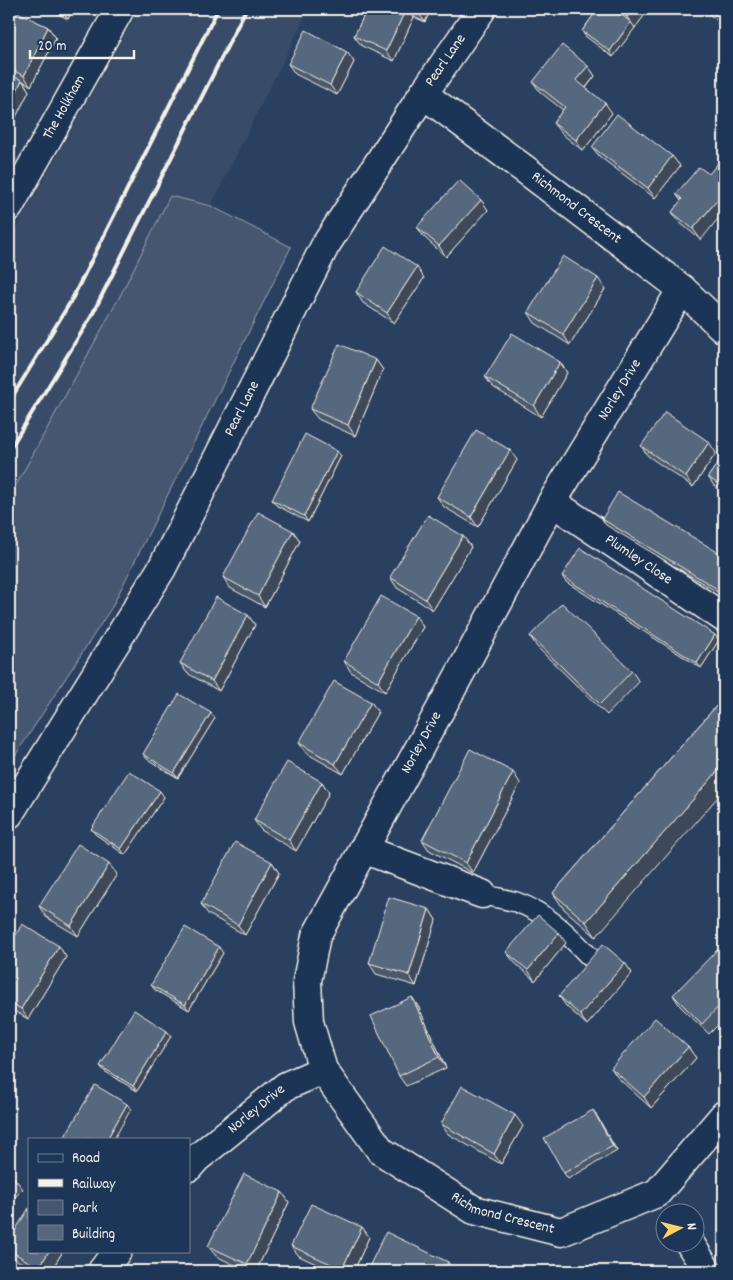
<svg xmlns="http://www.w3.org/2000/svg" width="733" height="1280" font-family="Dekko,sans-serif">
<rect width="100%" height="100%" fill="#2a4060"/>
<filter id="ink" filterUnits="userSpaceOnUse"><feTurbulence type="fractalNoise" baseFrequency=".02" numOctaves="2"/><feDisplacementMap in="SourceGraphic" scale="10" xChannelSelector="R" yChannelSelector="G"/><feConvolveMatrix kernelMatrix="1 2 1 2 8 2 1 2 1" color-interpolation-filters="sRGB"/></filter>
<g filter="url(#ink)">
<path fill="#374c69" d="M139,9H309L211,206L190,256L9,624V241Z"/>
<path fill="#445771" stroke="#9ca4ac" d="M170,196L211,206L291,247L112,607L9,765V498L120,296Z"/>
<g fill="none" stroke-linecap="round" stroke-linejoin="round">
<defs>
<path id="service" d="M482,894C493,897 505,899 516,902C547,913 568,934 590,957"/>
<g id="minor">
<path id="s1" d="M423,94L527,171L682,289L724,329"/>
<path id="s2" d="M9,207L120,9"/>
<path id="s3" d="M552,502L724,618"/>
<path id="s4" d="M9,814L162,568L325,246L423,94L482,9"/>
<path d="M363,849L482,894"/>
<path id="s5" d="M323,1070L381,1151L474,1210L561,1232L657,1193L724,1115"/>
<path id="s6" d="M189,1167L196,1159L286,1086L323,1070L309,1022L307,981L316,936L462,670L552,502L682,289"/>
<path d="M689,1242L707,1271"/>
<path d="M102,1271L117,1251"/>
</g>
</defs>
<use href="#service" stroke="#f4f1e8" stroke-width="22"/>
<use href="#minor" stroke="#f4f1e8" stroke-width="31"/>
<use href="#service" stroke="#1d3557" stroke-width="19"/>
<use href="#minor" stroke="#1d3557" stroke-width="28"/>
<g stroke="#f4f1e8" stroke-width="4">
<path d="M9,402L71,301L218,9"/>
<path d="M9,450L91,317L246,9"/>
</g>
</g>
<g fill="#4a596c" stroke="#f4f1e8">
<path d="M9,9L48,27L56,38L31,86L23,81L29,91L9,131Z"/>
<path d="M48,9H73L68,19Z"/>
<path d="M367,9H431L425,22L414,17L394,61L362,46L354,36Z"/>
<path d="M598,9H649L613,57L585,36L582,31Z"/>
<path d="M706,9H724V26L709,14Z"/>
<path d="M347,52L354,62L337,95L295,74L288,64Z"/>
<path d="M588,66L595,76L586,88L612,113L583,151L561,133L553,123L563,110L540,92L533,82Z"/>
<path d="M592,147L672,156L680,166L655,198L600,157Z"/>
<path d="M709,174L701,240L679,222L672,212L681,201L676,194Z"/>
<path d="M481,200L488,210L446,257L424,237L417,227Z"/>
<path d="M424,278L394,323L363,303L356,292Z"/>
<path d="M605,289L570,345L535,323L528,312Z"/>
<path d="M376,360L383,370L355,436L318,419L310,409Z"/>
<path d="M560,362L567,373L541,417L493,387L485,377Z"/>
<path d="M641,446L716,453L693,487L648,456Z"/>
<path d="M724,454V493L715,487L708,477Z"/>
<path d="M341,456L308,522L276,505L272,500Z"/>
<path d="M517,460L478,527L444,507L437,497Z"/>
<path d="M602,519L724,556V596L606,525Z"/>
<path d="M293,531L300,541L265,607L230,588L223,577Z"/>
<path d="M463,536L471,547L433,610L397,588L390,577Z"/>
<path d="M562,576L715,635L719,640L701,668L566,582Z"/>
<path d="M248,615L255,625L219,691L187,673L180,663Z"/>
<path d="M416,616L423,627L385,692L351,672L344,661Z"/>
<path d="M530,636L632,671L639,682L607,715L537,647Z"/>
<path d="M724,697L596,937L563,908L553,893Z"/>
<path d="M371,702L378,712L343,774L306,753L299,743Z"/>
<path d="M211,713L215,718L178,778L147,759L143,754Z"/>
<path d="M322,782L329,793L296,851L261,830L254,820Z"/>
<path d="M520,783L473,873L429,850L422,840Z"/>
<path d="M164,797L125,855L95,834L91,829Z"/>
<path d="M272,862L279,873L245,935L208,914L201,904Z"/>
<path d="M117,874L78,936L46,917L39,906Z"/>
<path d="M429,909L436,920L416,986L376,974L369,963Z"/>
<path d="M566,943L535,981L514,962L506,952Z"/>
<path d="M59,946L66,957L28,1019L9,1008V947Z"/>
<path d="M724,948V1019L709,1034L680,1006L673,995Z"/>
<path d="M223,953L189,1010L155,990L151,985Z"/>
<path d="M625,963L632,973L587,1025L566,1006L559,996Z"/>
<path d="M412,997L419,1008L446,1068L406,1086L399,1076Z"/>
<path d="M167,1031L171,1036L137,1091L104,1071L100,1066Z"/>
<path d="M688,1047L696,1058L651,1108L618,1078L611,1068Z"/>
<path d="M593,1110L617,1151L568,1179L564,1173Z"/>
<path d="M441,1124L523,1126L501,1164L448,1134Z"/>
<path d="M9,1172L15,1179L23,1189L9,1203Z"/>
<path d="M282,1192L289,1202L256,1271H247L216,1256L208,1246Z"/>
<path d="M362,1227L369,1237L354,1271H331L299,1256L291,1246Z"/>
<path d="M9,1240L63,1251L51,1271H35L12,1257L9,1253Z"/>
</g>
<g fill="#3c4858" stroke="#f4f1e8">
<path d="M61,9H73L68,19Z"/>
<path d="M406,9H408L414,17L394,61L386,51Z"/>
<path d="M419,9H431L425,22L418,12Z"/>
<path d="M634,9H649L635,28L627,17Z"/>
<path d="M724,10V25L718,17Z"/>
<path d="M631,22L635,28L613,57L610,51Z"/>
<path d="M48,27L56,38L31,86L24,76Z"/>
<path d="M347,52L354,62L337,95L330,85Z"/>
<path d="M588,66L595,76L583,91L576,80Z"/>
<path d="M22,80L29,91L9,131V107Z"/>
<path d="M605,103L612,113L583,151L576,140Z"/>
<path d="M672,156L680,166L655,198L648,188Z"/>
<path d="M724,192V211L701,240L693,229Z"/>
<path d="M481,200L488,210L446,257L439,246Z"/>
<path d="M417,267L424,278L394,323L387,313Z"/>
<path d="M598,278L605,289L570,345L563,334Z"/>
<path d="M376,360L383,370L355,436L348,425Z"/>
<path d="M560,362L567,373L541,417L534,406Z"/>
<path d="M709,442L716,453L693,487L686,477Z"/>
<path d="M510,450L517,460L478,527L471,517Z"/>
<path d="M337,451L341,456L308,522L304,516Z"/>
<path d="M293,531L300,541L265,607L258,596Z"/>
<path d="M463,536L471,547L433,610L425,599Z"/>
<path d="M248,615L255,625L219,691L212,681Z"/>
<path d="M416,616L423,627L385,692L378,682Z"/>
<path d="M715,635L719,640L701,668L697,663Z"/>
<path d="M371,702L378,712L343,774L335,764Z"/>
<path d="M211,713L215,718L178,778L174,773Z"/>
<path d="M724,764V790L596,937L586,922Z"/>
<path d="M513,772L520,783L473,873L466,863Z"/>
<path d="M322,782L329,793L296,851L289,840Z"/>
<path d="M160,791L164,797L125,855L121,849Z"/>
<path d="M272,862L279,873L245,935L238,925Z"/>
<path d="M109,864L117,874L78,936L71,926Z"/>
<path d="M429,909L436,920L416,986L409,975Z"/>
<path d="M559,933L566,943L535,981L528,970Z"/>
<path d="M59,946L66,957L28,1019L21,1009Z"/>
<path d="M219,947L223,953L189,1010L185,1005Z"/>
<path d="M625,963L632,973L587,1025L580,1015Z"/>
<path d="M412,997L419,1008L446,1068L439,1057Z"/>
<path d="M167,1031L171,1036L137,1091L133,1086Z"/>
<path d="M688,1047L696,1058L651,1108L644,1097Z"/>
<path d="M127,1104L131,1109L114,1139H107Z"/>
<path d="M593,1110L597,1116L617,1151L613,1146Z"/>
<path d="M515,1115L523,1126L501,1164L494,1154Z"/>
<path d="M282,1192L289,1202L256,1271H251L247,1264Z"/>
<path d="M362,1227L369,1237L354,1271H344L342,1269Z"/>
<path d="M49,1251H63L51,1271H41L39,1268Z"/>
<path d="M448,1262L454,1271H444Z"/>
</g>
<g fill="#56677d" stroke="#f4f1e8">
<path d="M9,9H11L48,27L24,76L9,68Z"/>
<path d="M367,9H406L386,51L354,36Z"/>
<path d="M412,9H419L418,12Z"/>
<path d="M598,9H613L631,22L610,51L582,31Z"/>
<path d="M616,9H634L627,17Z"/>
<path d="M709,9H724V10L718,17Z"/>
<path d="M306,30L347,52L330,85L288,64Z"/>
<path d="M562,45L588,66L576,80L605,103L576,140L553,123L565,107L533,82Z"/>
<path d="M9,74L22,80L9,107Z"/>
<path d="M617,114L672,156L648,188L592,147Z"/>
<path d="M723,157L724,158V192L693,229L672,212L682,199L676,194L699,167L709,174Z"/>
<path d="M459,180L481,200L439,246L417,227Z"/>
<path d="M385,246L417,267L387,313L356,292Z"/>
<path d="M563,256L598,278L563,334L528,312Z"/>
<path d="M512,333L560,362L534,406L485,377Z"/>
<path d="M339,344L376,360L348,425L310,409Z"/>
<path d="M665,412L709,442L686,477L641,446Z"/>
<path d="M476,430L510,450L471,517L437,497Z"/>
<path d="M305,434L337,451L304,516L272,500Z"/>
<path d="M724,454V488L708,477Z"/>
<path d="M618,492L724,556V593L602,519Z"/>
<path d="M258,512L293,531L258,596L223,577Z"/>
<path d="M428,515L463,536L425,599L390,577Z"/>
<path d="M580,548L715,635L697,663L562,576Z"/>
<path d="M381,596L416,616L378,682L344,661Z"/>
<path d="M216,597L248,615L212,681L180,663Z"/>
<path d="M562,603L632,671L600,704L530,636Z"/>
<path d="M334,681L371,702L335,764L299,743Z"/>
<path d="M179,694L211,713L174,773L143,754Z"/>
<path d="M724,697V764L586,922L553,893Z"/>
<path d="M470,749L513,772L466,863L422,840Z"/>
<path d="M287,762L322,782L289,840L254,820Z"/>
<path d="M129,771L160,791L121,849L91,829Z"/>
<path d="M235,842L272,862L238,925L201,904Z"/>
<path d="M78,844L109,864L71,926L39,906Z"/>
<path d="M389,897L429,909L409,975L369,963Z"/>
<path d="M538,915L559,933L528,970L506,952Z"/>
<path d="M22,924L59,946L21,1009L9,1002V947Z"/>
<path d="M185,927L219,947L185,1005L151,985Z"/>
<path d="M603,944L625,963L580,1015L559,996Z"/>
<path d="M722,945L724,948V1001L702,1024L673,995Z"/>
<path d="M412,997L439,1057L399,1076L371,1016Z"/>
<path d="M134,1010L167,1031L133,1086L100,1066Z"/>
<path d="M655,1018L688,1047L644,1097L611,1068Z"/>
<path d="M95,1085L127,1104L107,1139H65L64,1138Z"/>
<path d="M462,1086L515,1115L494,1154L441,1124Z"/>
<path d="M593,1110L613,1146L564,1173L544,1138Z"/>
<path d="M9,1172L15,1179L9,1185Z"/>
<path d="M244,1174L282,1192L247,1264L208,1246Z"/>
<path d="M724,1198V1205L721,1202Z"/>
<path d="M311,1204L362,1227L342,1269L291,1246Z"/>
<path d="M29,1208V1251H49L39,1268L9,1250V1240Z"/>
<path d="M386,1232L448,1262L444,1271H367Z"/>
<path d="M473,1265L486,1271H470Z"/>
</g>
</g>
<g text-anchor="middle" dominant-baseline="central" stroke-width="5" stroke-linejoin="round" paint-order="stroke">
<g font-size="15" fill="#f4f1e8" stroke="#1d3557">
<text stroke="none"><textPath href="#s4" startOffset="872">Pearl Lane</textPath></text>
<text stroke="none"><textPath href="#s2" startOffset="114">The Holkham</textPath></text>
<text stroke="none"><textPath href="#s1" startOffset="191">Richmond Crescent</textPath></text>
<text stroke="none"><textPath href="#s6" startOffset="929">Norley Drive</textPath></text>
<text stroke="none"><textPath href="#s4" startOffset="468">Pearl Lane</textPath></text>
<text stroke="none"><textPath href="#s3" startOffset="104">Plumley Close</textPath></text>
<text stroke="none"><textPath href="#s6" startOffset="524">Norley Drive</textPath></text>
<text stroke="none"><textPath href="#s6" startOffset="89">Norley Drive</textPath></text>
<text stroke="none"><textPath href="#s5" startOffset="238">Richmond Crescent</textPath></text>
</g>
</g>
<rect width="733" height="1280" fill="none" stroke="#1d3557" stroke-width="30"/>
<rect x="15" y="15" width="703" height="1250" fill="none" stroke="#f4f1e8" stroke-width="2" filter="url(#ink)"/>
<rect x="28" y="1138" width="162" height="115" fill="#1d3557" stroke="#738091"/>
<rect x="38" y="1154" width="25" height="8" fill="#1d3557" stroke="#738091"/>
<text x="72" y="1162" font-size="15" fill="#f4f1e8">Road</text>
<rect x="38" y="1179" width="25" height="8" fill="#f4f1e8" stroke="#738091"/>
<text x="72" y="1188" font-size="15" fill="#f4f1e8">Railway</text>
<rect x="38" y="1200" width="25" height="15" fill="#445771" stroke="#738091"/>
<text x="72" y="1212" font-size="15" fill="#f4f1e8">Park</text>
<rect x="38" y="1225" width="25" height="15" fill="#56677d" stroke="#738091"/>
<text x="72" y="1238" font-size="15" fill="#f4f1e8">Building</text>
<g transform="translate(680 1228) rotate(83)"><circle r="24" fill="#1d3557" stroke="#738091"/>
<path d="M0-4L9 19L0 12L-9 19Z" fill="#ffd166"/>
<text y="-8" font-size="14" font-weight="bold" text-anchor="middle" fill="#f4f1e8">N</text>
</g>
<path d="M30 50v8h104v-8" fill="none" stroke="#f4f1e8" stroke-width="2.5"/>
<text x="38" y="50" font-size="15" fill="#f4f1e8" stroke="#1d3557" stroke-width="4" paint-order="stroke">20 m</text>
</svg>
